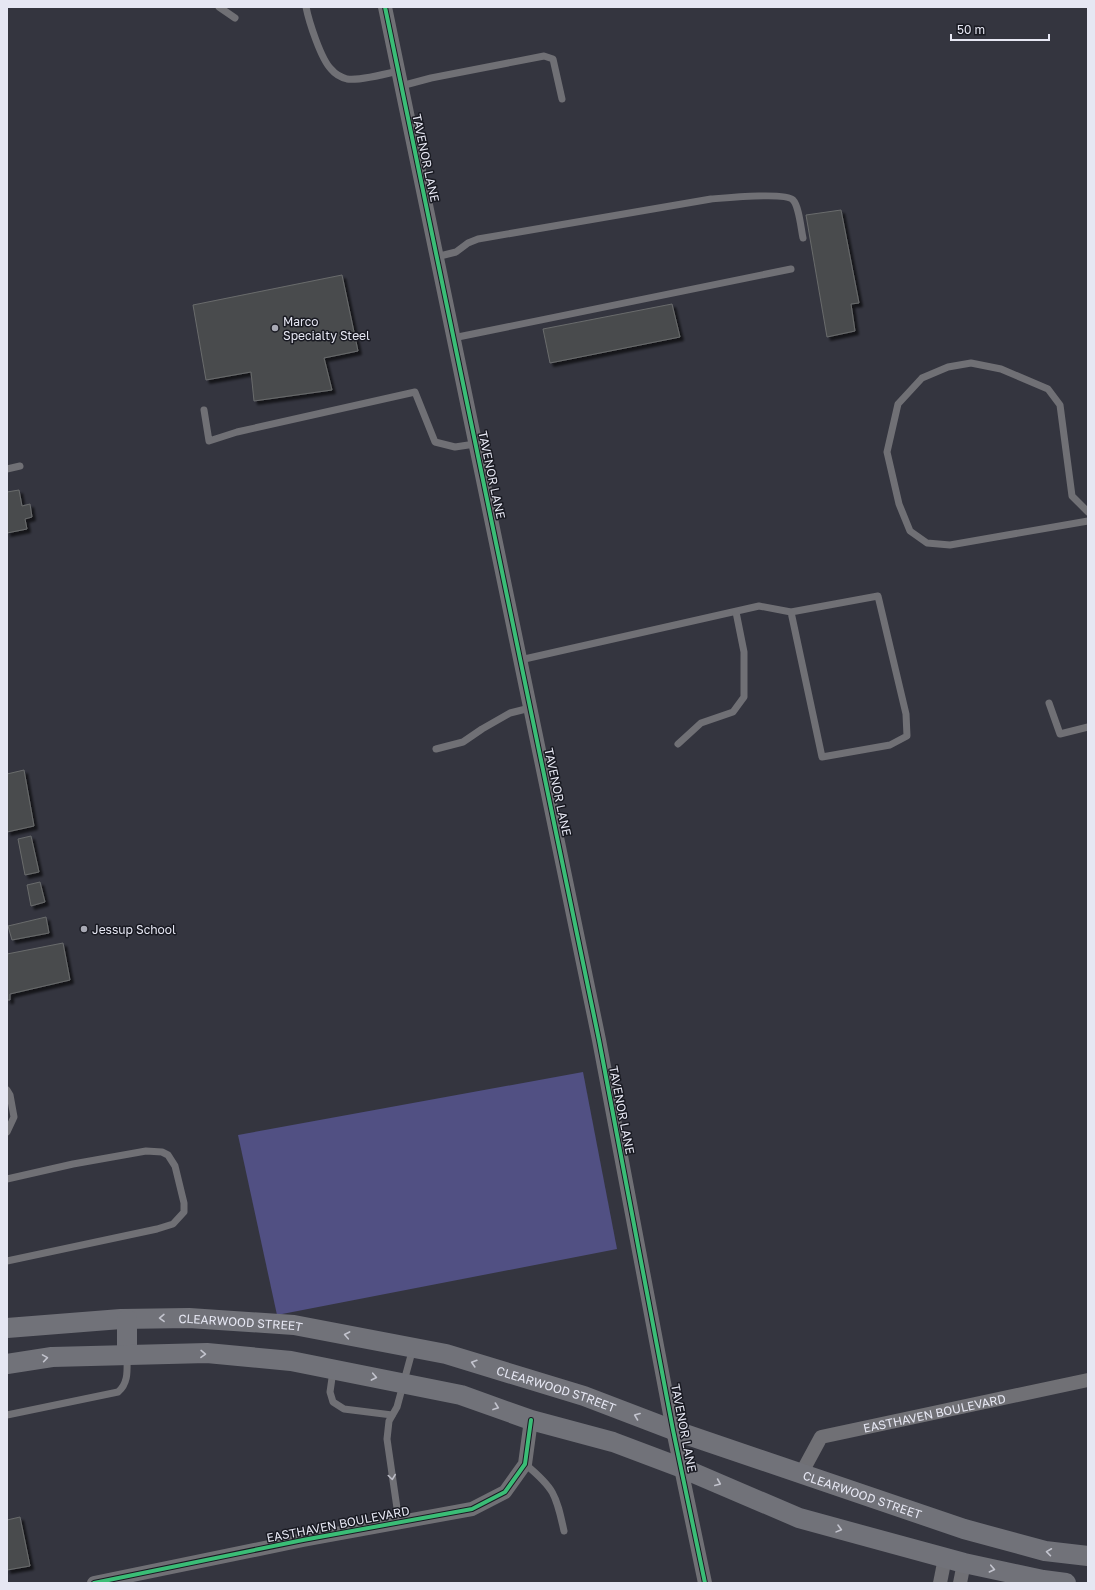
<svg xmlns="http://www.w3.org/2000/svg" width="1095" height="1590" font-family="'Golos Text',sans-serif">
<defs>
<filter id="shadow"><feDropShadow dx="3.5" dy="3.5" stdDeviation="1" flood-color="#0009"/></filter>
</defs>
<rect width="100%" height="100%" fill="#34353f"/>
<path fill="#515083" d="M583,1072L617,1249L277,1315L238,1135Z"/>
<g fill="#4a4c4d" stroke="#696b6c" filter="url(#shadow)">
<path d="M841,210L859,303L851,304L855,331L827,337L806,215Z"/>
<path d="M342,275L358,351L324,358L332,390L254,401L251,372L206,380L193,305Z"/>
<path d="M672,304L680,337L550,363L543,329Z"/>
<path d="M19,490L22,506L30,504L32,517L25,519L27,529L7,533V492Z"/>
<path d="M24,770L34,826L7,832V774Z"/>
<path d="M31,836L39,872L25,875L18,839Z"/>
<path d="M40,882L45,902L31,906L27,885Z"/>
<path d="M46,917L49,933L12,940L8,926Z"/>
<path d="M63,943L70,980L10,994V1000H7V954Z"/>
<path d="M20,1517L30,1566L7,1570V1520Z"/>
</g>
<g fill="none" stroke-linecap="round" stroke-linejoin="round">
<g stroke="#707075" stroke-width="7">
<path d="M219,7L235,18"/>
<path d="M306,7C309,22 321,59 331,69C335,74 340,77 347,79C358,81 386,74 398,71"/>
<path d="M401,86L431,78L544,56L553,59L562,99"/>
<path d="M436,257L456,252L468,243L478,239L711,199C724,198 786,192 793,200C799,206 801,229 803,238"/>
<path d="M453,338L791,269"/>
<path d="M204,410L209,441L237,432L415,392L435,442L455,447L475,444"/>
<path d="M7,469L20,466"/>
<path d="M1088,512L1072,496L1060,405L1048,389L1001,369L971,363L948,367L922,378L898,404L887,452L899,504L910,531L927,543L950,545L1088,521"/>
<path d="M520,660L759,606L791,612L878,596L906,714L907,736L890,745L822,757L791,612"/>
<path d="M1049,703L1060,734L1088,727"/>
<path d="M678,744L701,723L733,712L744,697V652L736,612"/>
<path d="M436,749L463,742L482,729L510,713L530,708"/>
<path d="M7,1090L10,1095L14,1117L7,1132"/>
<path d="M7,1179L73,1164L146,1151L162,1152L168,1155L175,1166L184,1203V1212L173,1224L157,1229L7,1261"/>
<path d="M333,1371L330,1392L333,1402L344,1409L392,1415"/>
<path d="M7,1415L118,1392C129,1383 127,1369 127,1357"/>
<path d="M525,1464C554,1488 556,1494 564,1531"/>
<path d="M399,1522L387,1439L389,1421L397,1407L413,1348"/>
</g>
<g stroke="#707075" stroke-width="14">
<path d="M385,7L599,1040L673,1430L705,1583"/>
<path id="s1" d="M801,1474L821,1437L1088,1380"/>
<path d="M94,1583L303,1540L472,1509L505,1492L525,1464L531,1420"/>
<path d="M940,1583L945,1558"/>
<path d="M960,1583L964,1563"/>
</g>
<g stroke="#717279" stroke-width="20">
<path id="s2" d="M7,1328L121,1319L189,1318L294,1325L446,1354L584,1396L673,1430L964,1529L1045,1551L1088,1556"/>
<path d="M127,1354V1319"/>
<path d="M7,1364L52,1357L207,1353L291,1361L461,1395L531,1420L613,1442L682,1468L799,1518L964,1563L1043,1580L1066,1583"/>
</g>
<defs>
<g id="cycleway">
<path d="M385,7L599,1040L673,1430L705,1583"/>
<path d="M94,1583L303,1540L472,1509L505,1492L525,1464L531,1420"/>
</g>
</defs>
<use href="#cycleway" stroke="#191a22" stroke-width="6"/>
<use href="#cycleway" stroke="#3abd76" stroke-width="4"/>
</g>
<defs><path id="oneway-chevron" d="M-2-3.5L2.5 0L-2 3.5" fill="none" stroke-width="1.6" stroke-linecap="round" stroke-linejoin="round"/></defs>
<g stroke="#c3c4ce">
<use href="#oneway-chevron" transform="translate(162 1318) rotate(179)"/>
<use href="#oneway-chevron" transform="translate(347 1335) rotate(-169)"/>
<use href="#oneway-chevron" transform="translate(203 1354) rotate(1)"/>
<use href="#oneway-chevron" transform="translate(45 1358) rotate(-9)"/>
<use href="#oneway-chevron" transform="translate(474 1363) rotate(-163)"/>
<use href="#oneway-chevron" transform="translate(374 1377) rotate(11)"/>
<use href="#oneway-chevron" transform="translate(496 1407) rotate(20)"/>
<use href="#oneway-chevron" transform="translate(637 1416) rotate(-159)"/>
<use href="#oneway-chevron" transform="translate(718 1483) rotate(23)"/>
<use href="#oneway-chevron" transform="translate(839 1529) rotate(15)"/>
<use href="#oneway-chevron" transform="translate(1049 1552) rotate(-172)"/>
<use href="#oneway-chevron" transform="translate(992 1569) rotate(12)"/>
</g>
<use stroke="#bdbdc7" href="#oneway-chevron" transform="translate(392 1477) rotate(82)"/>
<g fill="#a8a9b4" stroke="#191a22" stroke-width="1.5">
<circle cx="275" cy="328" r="4"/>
<circle cx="84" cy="929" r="4"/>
</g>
<g text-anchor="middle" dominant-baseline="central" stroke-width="3" stroke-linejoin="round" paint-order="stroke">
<g font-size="12" fill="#e6e7f3" stroke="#191a22">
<text transform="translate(426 158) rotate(78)">TAVENOR LANE</text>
<text transform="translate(492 475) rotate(78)">TAVENOR LANE</text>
<text transform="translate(558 792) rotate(78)">TAVENOR LANE</text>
<text transform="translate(622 1110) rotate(79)">TAVENOR LANE</text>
<text stroke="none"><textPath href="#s2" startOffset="234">CLEARWOOD STREET</textPath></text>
<text stroke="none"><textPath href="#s2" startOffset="558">CLEARWOOD STREET</textPath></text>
<text stroke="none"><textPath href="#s1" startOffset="158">EASTHAVEN BOULEVARD</textPath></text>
<text transform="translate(684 1428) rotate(79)">TAVENOR LANE</text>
<text stroke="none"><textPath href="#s2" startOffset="882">CLEARWOOD STREET</textPath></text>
<text transform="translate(338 1524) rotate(-11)">EASTHAVEN BOULEVARD</text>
</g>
<g font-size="12" fill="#e6e7f3" stroke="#191a22" text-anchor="start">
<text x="283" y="321">Marco<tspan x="283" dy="14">Specialty Steel</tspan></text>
<text x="92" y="929">Jessup School</text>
</g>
</g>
<rect width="1095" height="1590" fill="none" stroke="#e6e7f3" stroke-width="16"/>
<path d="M951 34v6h98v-6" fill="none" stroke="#e6e7f3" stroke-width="2"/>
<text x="957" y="34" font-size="12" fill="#e6e7f3" stroke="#191a22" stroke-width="3" paint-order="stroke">50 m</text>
</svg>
